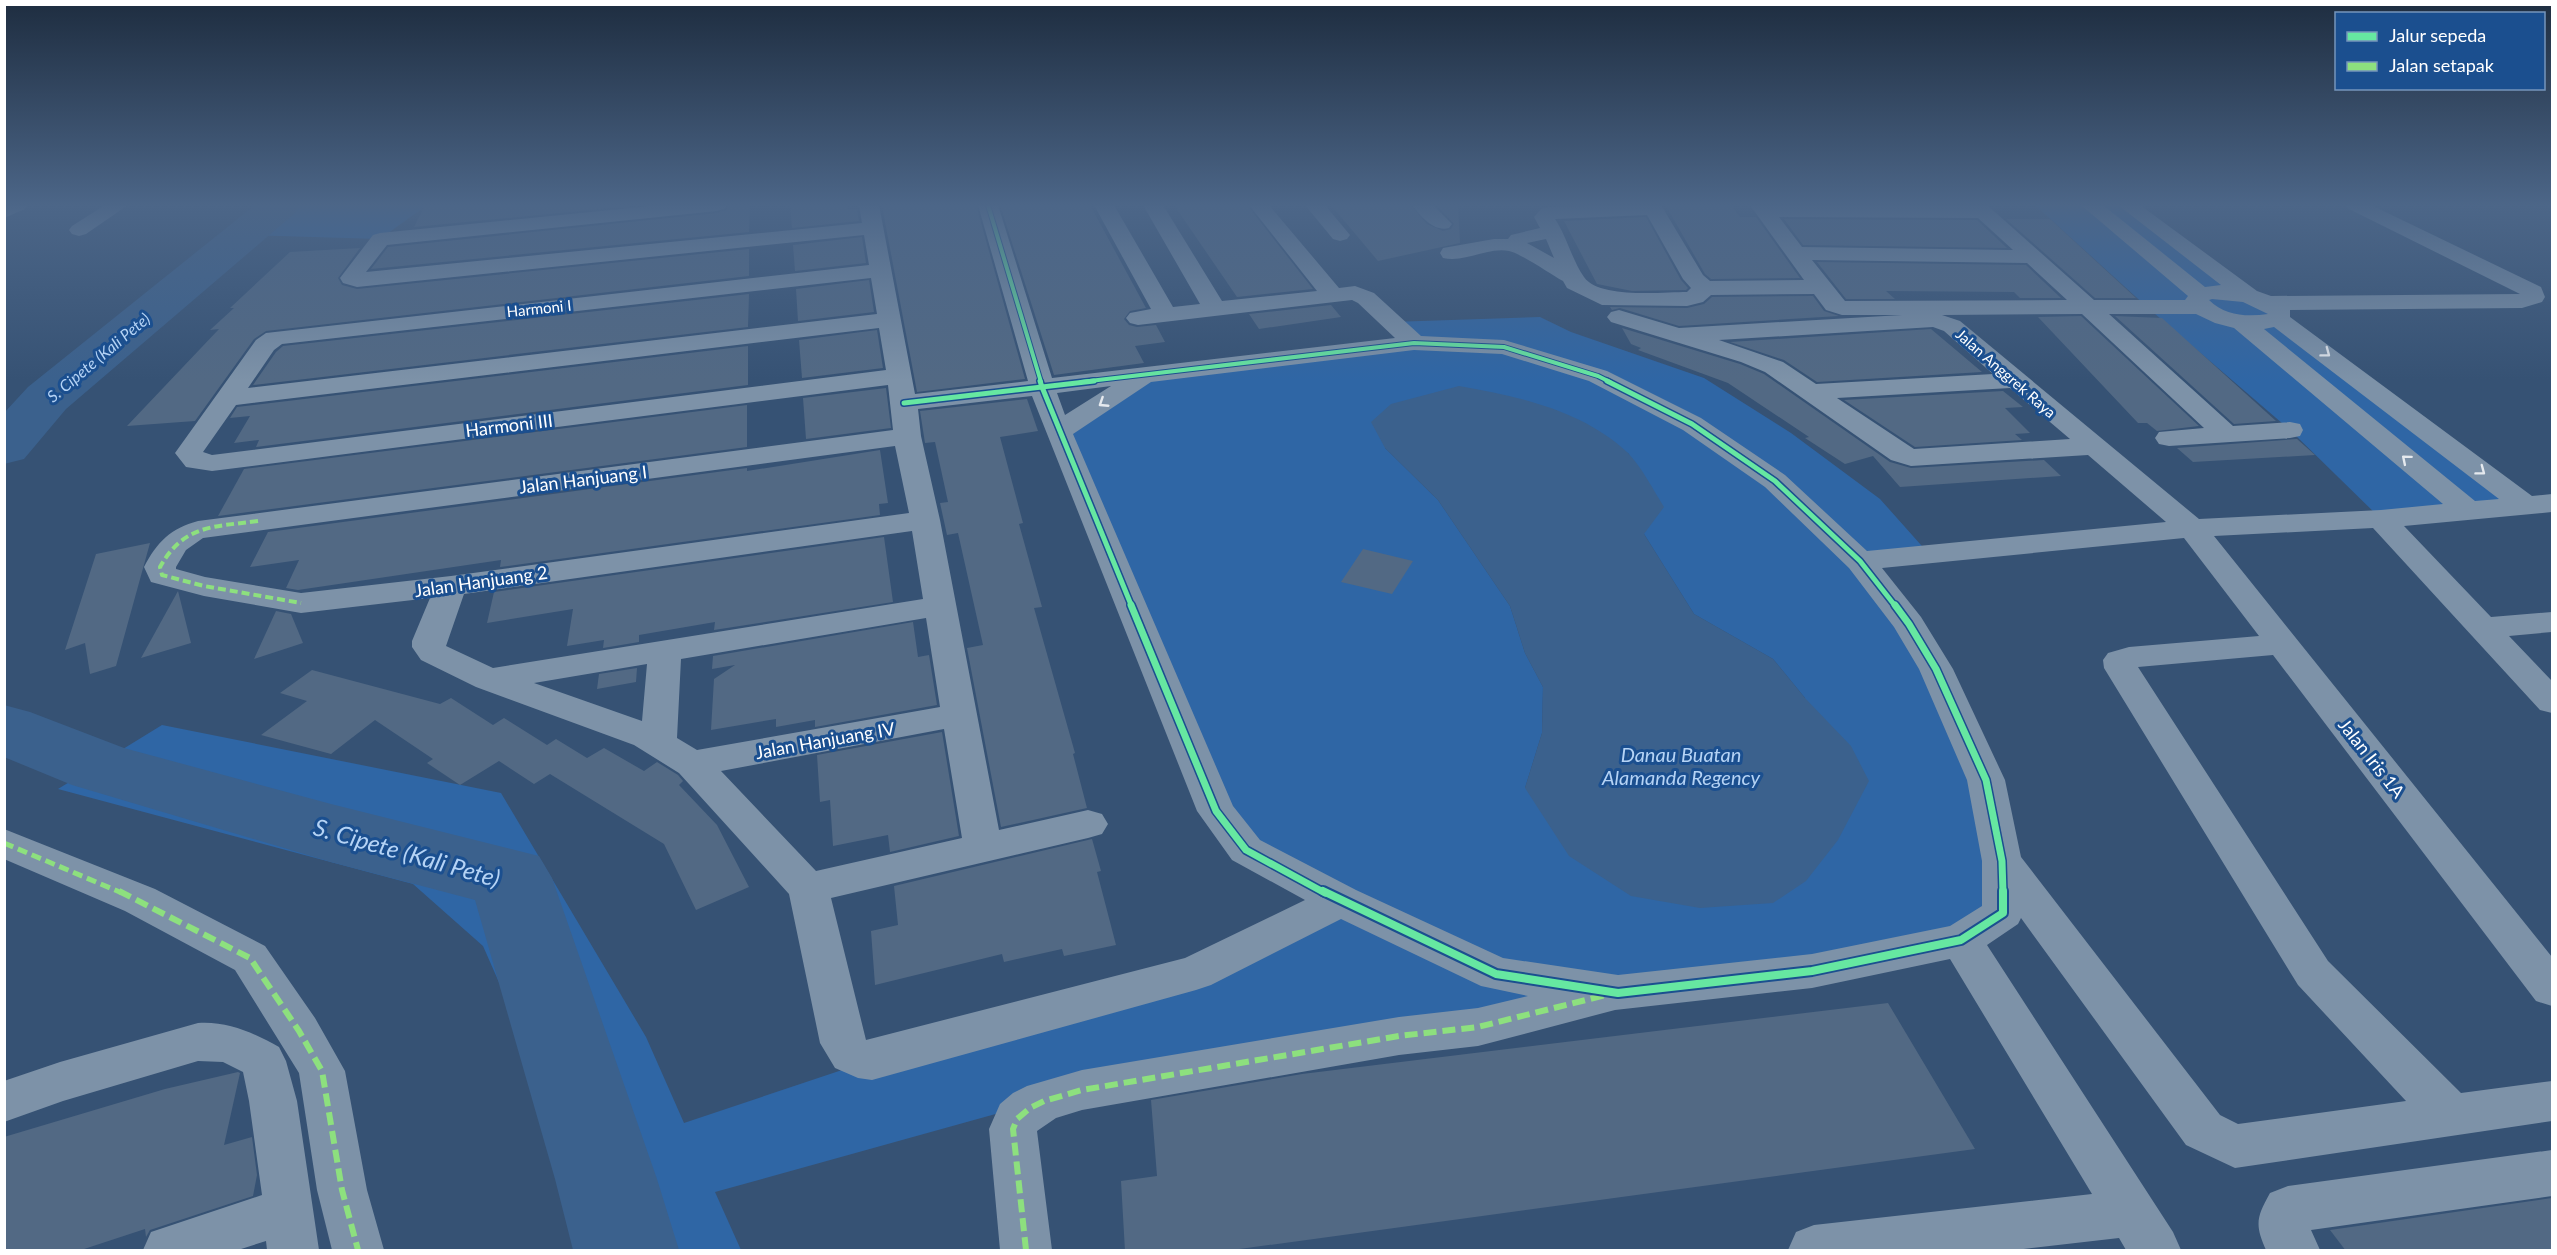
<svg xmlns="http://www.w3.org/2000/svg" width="2557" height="1255" font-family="Lato,sans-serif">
<rect width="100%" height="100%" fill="#365274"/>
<g fill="#2f66a5" fill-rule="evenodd">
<path d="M282,205H427L380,239L244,235Z"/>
<path d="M2035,205H2128L2525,505L2381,519L2290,430L2147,307Z"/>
<path d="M1540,317L1571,332L1704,378L1791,433L1880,499L1929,554L1861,561L1945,688L2003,913L1961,940L1082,1090L715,1192L741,1250H586L536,1066L483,946L413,884L58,789L162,725L501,793L646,1037L684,1123L872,1060L1196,973L1341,901L1246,850L1059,431L1146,375L1413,343L1391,322ZM1555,410L1594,429L1629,454L1644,534L1694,614L1773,659L1805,698L1525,788L1542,733L1543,687L1525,653L1510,606L1438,500L1385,448Z"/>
</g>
<path fill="#3b618d" d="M1459,386C1517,396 1583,410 1628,453C1641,466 1654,491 1664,507L1644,534L1694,614L1773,659L1805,698L1851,746L1869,781L1838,840L1806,881L1773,903L1700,908L1631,896L1569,856L1525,788L1542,733L1543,687L1525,653L1510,606L1438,500L1385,448L1371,422L1391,404Z"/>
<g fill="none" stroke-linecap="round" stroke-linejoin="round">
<g fill="#3b618d" fill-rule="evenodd">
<path d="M255,205H300L294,214L66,409L24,459L4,464V413L28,387Z"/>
<path d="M4,705L30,712L124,748L331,804L539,856L552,878L657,1179L679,1250H573L555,1179L475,900L331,862L72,785L4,757Z"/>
</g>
</g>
<g fill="#526984">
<path d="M425,205H643L414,227Z"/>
<path d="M729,205H750L749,232L371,269L388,247L717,213L726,210Z"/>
<path d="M790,205H848V209H857L859,221L792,228Z"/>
<path d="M898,205H976L1025,379L917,392L882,206Z"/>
<path d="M1000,205H1090L1146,308L1130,311L1124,319L1129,325L1137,327L1156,325L1165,342L1135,346L1144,363L1054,375Z"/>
<path d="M1174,205H1247L1313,289L1237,297Z"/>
<path d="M1331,205H1410L1427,224L1443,231L1451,229L1454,224L1436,205H1458L1460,243L1378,261Z"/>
<path d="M1731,205L1740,217H1756L1800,278L1711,279L1705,274L1666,206Z"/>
<path d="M1646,217L1681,280L1688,288L1686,290L1632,291L1597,284L1564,221Z"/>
<path d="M1784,219L1977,220L2007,248L1803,245Z"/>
<path d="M2006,219H2050L2136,298H2095Z"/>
<path d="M862,237L866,263L795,271L793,245Z"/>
<path d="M360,248L338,278L342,285L357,289L749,249V276L266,331L254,339L195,421L127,426L219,329L210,330L234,308H230L290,252Z"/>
<path d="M1817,262L2026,265L2061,298H2020L2014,292L1886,291L1895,299H1846Z"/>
<path d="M869,280L874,312L798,321L796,289Z"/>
<path d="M749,294L748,327L253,385L276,352L283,346Z"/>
<path d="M1813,296L1824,311L1839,316L1679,326L1620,308L1612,310L1610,307L1687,308L1704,304L1712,297Z"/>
<path d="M1331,305L1341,317L1259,329L1249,314Z"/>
<path d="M2081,316L2199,426L2157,431L2147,423H2138L2038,317Z"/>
<path d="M2115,316L2162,318L2276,421L2234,424Z"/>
<path d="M1622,328L1740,364L1764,374L1890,462L1911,468L2044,460L2061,476L1900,487L1873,456L1845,464L1805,438L1809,437L1728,383L1638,350L1641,348L1631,344Z"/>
<path d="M1931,329L1982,372L1817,382L1784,360L1730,342Z"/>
<path d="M877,330L883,368L802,378L799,340Z"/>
<path d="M748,346V385L256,447L259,440L234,443L250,416L230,418L237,407Z"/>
<path d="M886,388L891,428L806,439L803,398Z"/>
<path d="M2003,391L2023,407L2005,408L2030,433L2015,434L2022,440L1915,447L1844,400Z"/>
<path d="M1027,399L1038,431L1000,437L1023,523L1019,524L1042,607L1034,608L1075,753L1073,754L1087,808L1001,827L967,648L983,645L958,533L947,535L940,503L948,502L935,442L925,443L920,411Z"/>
<path d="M747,405V447L218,516L244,469Z"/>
<path d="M2297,439L2315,455L2193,462L2177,448Z"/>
<path d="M880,450L888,503L879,504L880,515L500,567L501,560L298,590L286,588L299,560L250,567L268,532L747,468V471Z"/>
<path d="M884,537L893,602L714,630L715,622L639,635V642L603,648L604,640L567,646L573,609L487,623L494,592Z"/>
<path d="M150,543L116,666L90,674L85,643L65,650L96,554Z"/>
<path d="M1363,549L1413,561L1392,594L1341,582Z"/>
<path d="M178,591L191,643L141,658Z"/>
<path d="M276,611L291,614L303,643L254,659Z"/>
<path d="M913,622L918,657L929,655L937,705L815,727V720L776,727V719L711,730L714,679L735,665L712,669L713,656Z"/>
<path d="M637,668L636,682L597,689L599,674Z"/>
<path d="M312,670L440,704L451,698L493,725L504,718L547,745L556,739L587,758L604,748L644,771L657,762L678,775L683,781L679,785L717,825L749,887L696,910L664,844L550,774L534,784L499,761L460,785L427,763L433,759L375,720L331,754L261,735L307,701L280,693Z"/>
<path d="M942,732L959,836L890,852L888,835L833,846L830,800L820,802L817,755Z"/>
<path d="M1092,839L1101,871L1097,872L1116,945L1064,956L1062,949L1004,962L1002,954L875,985L871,931L898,925L894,886Z"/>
<path d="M1888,1003L1975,1149L1225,1251H1125L1121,1181L1157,1176L1151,1100L1302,1074Z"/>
<path d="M238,1072L240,1073L224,1145L252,1137L257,1175L253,1196L150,1230L146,1237L145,1229L78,1251H4V1137L165,1089Z"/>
<path d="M2552,1198L2553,1251H2346L2330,1230Z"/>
</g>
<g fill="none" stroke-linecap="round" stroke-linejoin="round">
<g fill="#7d92a8" fill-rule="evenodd">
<path d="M4,205H28L25,209L4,218Z"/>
<path d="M105,205H128L86,234L79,236L72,234L69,230L72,226Z"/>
<path d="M661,205H727L724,209L717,211L387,245L366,272L862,223L859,205H879L915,394L1028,381L978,205H998L1052,378L1395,338L1358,303L1352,300L1138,325L1130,323L1126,318L1130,313L1151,309L1094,205H1114L1173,307L1200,304L1143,205H1163L1222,301L1317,291L1249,205H1269L1339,288L1355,286L1374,293L1421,336L1504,340L1607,371L1701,418L1785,475L1867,551L2166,522L2088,455L1911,466L1891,460L1765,372L1741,362L1611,322L1607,317L1611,312L1619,310L1679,328L1902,315H1842L1826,310L1814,294L1711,295L1703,302L1687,306L1602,305L1567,288L1563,281C1550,274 1522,254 1509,251C1487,247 1465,263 1443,258L1440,253L1443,248L1494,239H1508L1511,235L1540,228L1534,217L1541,209L1548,207L1661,205L1703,275L1710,281L1804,280L1750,205H1987L2094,300H2185L2188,296L2081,205H2103L2205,287L2221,285L2118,205H2140L2257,291L2271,296L2520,294L2349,209L2346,205H2371L2541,287L2545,297L2542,302L2522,308L2290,310V317L2532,496L2552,494V512L2404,526L2491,617L2552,612V632L2509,636L2552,681V713L2540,710L2373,528L2214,536L2552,957V1006L2536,1001L2273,655L2138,667L2328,961L2461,1093L2552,1081V1121L2235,1168L2186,1145L2021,918L2018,924L1987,945L2173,1232L2181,1250H2126L2119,1238L2015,1250H1788L1796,1232L1814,1225L2092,1194L1950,959L1812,988L1615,1010L1478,1046L1399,1055L1082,1110L1056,1118L1037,1131L1052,1250H1000L989,1129L1000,1104L1013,1093L1027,1086L1082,1070L1399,1017L1478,1008L1528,996L1481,986L1341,919L1211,985L1196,990L872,1080L858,1078L835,1068L820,1043L789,894L679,773L634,745L476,687L421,660L412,647V641L430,598L301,613L204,596L151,582L144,567C157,542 171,528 198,521L893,430L888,385L212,471L186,467L175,453L256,340L266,333L869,265L864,235L357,287L343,283L340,278L373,235L380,233ZM1647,215L1683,279L1691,288L1687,292C1662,292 1599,299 1584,277C1572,260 1567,237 1555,219ZM1779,217L1978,218L2013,250L1802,247ZM1546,239L1554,258L1527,243ZM1812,260L2027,263L2067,300L1845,301ZM871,278L877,314L248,388L274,350L282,344ZM2212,299L2243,302L2268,314C2247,317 2225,316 2209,300ZM2082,314L2204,428L2159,432L2155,438L2159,444L2169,446L2290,438L2300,436L2303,430L2300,424L2290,422L2233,426L2109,314H2196L2215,323L2234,328L2443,504L2381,510L2199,519L1960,321L1942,315ZM1933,327L1944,331L1993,374L1816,384L1783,362L1719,340ZM2274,327L2499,499L2475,501L2264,329ZM879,328L886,370L212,455L203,452L236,405ZM1414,350L1502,354L1589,381L1683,430L1765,487L1849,568L1894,627L1919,669L1967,780L1982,861V906L1950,926L1812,954L1618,975L1503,958L1356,890L1260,840L1233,806L1073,434L1151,382ZM1111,386L1065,415L1057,393ZM2010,388L2070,439L1914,449L1837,398ZM1032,396L1197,811L1232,860L1305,900L1185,958L866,1040L831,898L1088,838L1102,834L1108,824L1102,814L1088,810L999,830L940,520L921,436L918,409ZM895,446L909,513L451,576L301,593L205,577L176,569V567L186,550L203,538ZM912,531L923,599L493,668L446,646L464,594ZM2184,538L2259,636L2129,647L2108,653L2103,660L2104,668L2298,985L2406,1101L2238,1124L2220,1115L2021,857L2005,780L1953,669L1921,617L1882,568ZM926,618L940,707L697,750L677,738L681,659ZM647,664L642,721L534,683ZM944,729L962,838L816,871L721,771Z"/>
<path d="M1305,205H1325L1350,235L1347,239L1340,241L1333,239Z"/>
<path d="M1412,205H1433L1452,224L1449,228C1434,232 1421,217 1412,205Z"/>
<path d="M4,829L155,889L265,946L315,1018L345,1071L367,1190L384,1250H332L317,1190L299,1073L235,970L125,911L4,859Z"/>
<path d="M198,1023C228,1021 254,1033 279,1047L286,1061L297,1101L319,1250H267L266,1241L238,1250H143L151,1232L262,1195L249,1101L243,1072L223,1062L198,1061L63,1101L4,1122V1081L60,1062Z"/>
<path d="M2552,1150V1196L2311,1230L2320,1250H2266C2255,1225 2256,1218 2270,1193L2288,1186Z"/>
</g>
<path stroke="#8de07e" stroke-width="4" stroke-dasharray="8 4" stroke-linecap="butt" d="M258,521C214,527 184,524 160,567L162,575L204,586L301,603"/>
<path stroke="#8de07e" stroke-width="5" stroke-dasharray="10 5" stroke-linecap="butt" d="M4,843L122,893"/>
<g stroke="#8de07e" stroke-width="6" stroke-dasharray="13 6" stroke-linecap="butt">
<path d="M119,891L250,958L299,1031L322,1071L342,1190L358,1250"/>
<path d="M1026,1250L1013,1129L1017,1119L1030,1108L1044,1101L1082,1090L1399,1036L1478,1027L1606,995"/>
</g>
<defs>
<g id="cycleway-far3">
<path d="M988,205L1041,382"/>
<path d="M1081,382L1414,343L1504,347L1598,376L1610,382"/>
</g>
<g id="cycleway-far2">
<path d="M1040,381L1042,387"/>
<path d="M1607,381L1692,424L1775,481L1860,561L1896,607"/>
<path d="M1042,387L1132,607"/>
<path d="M1042,387L1094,381"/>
<path d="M904,403L1042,387"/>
</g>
<g id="cycleway-far1">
<path d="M1131,605L1216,811L1246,850L1325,893"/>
<path d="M1895,605L1909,624L1936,669L1986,780L2002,861L2003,893"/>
</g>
<path id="cycleway" d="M1323,891L1496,974L1618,993L1812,971L1961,940L2003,913V891"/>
</defs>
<use href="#cycleway-far3" stroke="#1b4f8f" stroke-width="6"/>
<use href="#cycleway-far2" stroke="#1b4f8f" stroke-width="8"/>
<use href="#cycleway-far1" stroke="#1b4f8f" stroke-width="10"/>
<use href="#cycleway" stroke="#1b4f8f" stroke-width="12"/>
<use href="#cycleway-far3" stroke="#66e7a1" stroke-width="4"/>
<use href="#cycleway-far2" stroke="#66e7a1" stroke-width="5"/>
<use href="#cycleway-far1" stroke="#66e7a1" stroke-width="7"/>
<use href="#cycleway" stroke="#66e7a1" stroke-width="8"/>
</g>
<defs><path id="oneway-chevron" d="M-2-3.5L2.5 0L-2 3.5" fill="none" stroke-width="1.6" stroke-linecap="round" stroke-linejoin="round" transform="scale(1.5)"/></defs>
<g stroke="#e5e9ee">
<use href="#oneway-chevron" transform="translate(2326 353) rotate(37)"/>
<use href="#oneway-chevron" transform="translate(1103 403) rotate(147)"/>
<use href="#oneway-chevron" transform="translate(2406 459) rotate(-140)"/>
<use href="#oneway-chevron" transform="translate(2481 471) rotate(37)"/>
</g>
<linearGradient id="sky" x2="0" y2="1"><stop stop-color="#1e2d40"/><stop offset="0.54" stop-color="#4c6688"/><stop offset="1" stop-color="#4c6688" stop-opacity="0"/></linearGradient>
<rect width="2557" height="380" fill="url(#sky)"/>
<g text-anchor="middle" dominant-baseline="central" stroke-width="6" stroke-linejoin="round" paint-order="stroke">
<g font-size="15" fill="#fff" stroke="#1b4f8f">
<text transform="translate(539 308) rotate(-6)">Harmoni I</text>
<text transform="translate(2006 373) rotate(41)">Jalan Anggrek Raya</text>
</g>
<g font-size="16" font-style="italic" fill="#b5d3f5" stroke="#1b4f8f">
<text transform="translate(98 357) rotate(-40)">S. Cipete (Kali Pete)</text>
</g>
<g font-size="18" fill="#fff" stroke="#1b4f8f">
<text transform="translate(509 425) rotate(-7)">Harmoni III</text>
<text transform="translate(583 479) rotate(-7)">Jalan Hanjuang I</text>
<text transform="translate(481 581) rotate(-8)">Jalan Hanjuang 2</text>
<text transform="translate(825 740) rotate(-10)">Jalan Hanjuang IV</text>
<text transform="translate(2372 758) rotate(52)">Jalan Iris 1A</text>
</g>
<g font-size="20" font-style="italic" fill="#b5d3f5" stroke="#1b4f8f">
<text x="1681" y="754">Danau Buatan<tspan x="1681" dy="23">Alamanda Regency</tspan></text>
</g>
<g font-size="24" font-style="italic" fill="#b5d3f5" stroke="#1b4f8f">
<text transform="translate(407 852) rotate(16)">S. Cipete (Kali Pete)</text>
</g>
</g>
<rect width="2557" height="1255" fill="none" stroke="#ffffff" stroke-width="12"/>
<rect x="2335" y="12" width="210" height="78" fill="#1b4f8f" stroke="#7695bc" stroke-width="1.5"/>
<rect x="2347" y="32" width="30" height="9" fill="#66e7a1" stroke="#7695bc" stroke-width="1.5"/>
<text x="2389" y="42" font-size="18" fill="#ffffff">Jalur sepeda</text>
<rect x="2347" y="62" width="30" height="9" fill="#8de07e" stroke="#7695bc" stroke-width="1.5"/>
<text x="2389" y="72" font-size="18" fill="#ffffff">Jalan setapak</text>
</svg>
